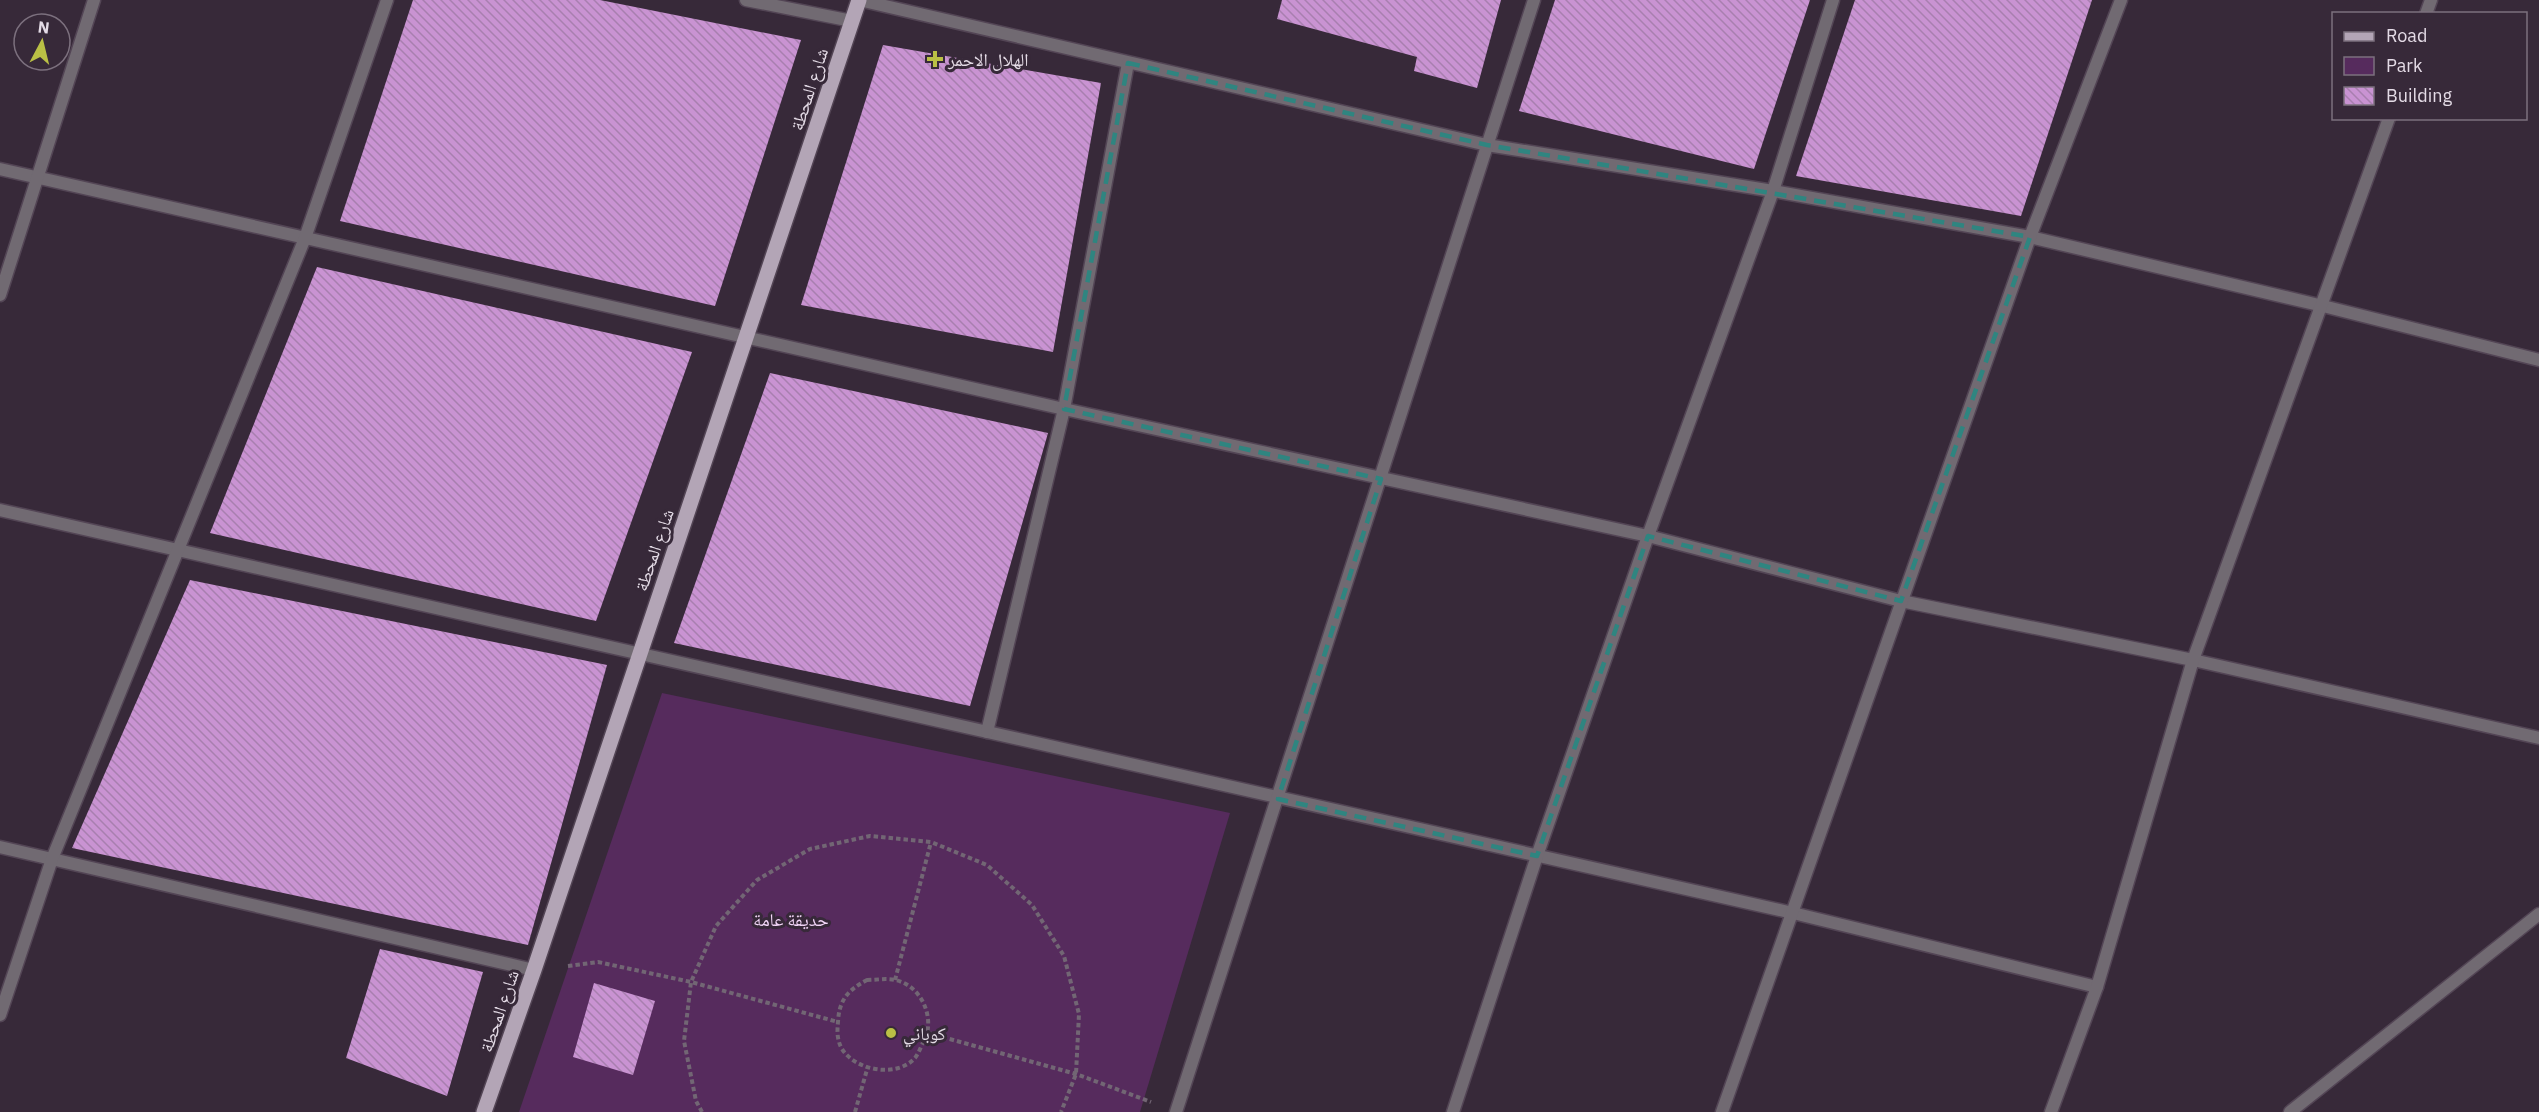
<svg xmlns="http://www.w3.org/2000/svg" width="2539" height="1112" font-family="'IBM Plex Sans','Noto Naskh Arabic',sans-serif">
<defs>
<pattern id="building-back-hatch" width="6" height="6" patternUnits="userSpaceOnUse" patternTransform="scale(1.5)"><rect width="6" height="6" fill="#c993d2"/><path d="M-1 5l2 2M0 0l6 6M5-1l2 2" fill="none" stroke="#a87faf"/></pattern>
</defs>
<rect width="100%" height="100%" fill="#372939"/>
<path fill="#562b5d" d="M662,693L1230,813L1140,1112H519Z"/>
<g fill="url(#building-back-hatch)">
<path d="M413,0H600L801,40L715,306L340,221Z"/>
<path d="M1282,0H1501L1477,88L1414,71L1417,57L1277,19Z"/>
<path d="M1555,0H1810L1754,169L1519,111Z"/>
<path d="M1855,0H2092L2021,216L1796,176Z"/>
<path d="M883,45L1101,83L1053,352L801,305Z"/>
<path d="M317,267L692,352L596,621L210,533Z"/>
<path d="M770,373L1048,433L970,706L674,643Z"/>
<path d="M190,580L607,665L528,945L72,848Z"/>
<path d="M380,949L483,972L447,1096L346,1058Z"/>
<path d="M594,983L655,1001L633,1075L573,1057Z"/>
</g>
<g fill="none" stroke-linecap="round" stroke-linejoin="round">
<defs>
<g id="minor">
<path d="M746,0L852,21"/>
<path d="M859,0L1487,145L1773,191L2030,237L2323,306L2539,360"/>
<path d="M2426,14L2431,0"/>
<path d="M0,169L1064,409L1648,536L1901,601L2193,660L2539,738"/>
<path d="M0,295L94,0"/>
<path d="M0,510L1793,913L2097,987"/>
<path d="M987,732L1064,409L1128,63"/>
<path d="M0,847L534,970"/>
<path d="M0,1015L52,859L305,238L387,0"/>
<path d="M1176,1112L1534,0"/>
<path d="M1453,1112L1537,856L1648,536L1773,191L1833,0"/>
<path d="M1722,1112L2030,237L2121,0"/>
<path d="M2051,1112L2097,987L2193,660L2389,118"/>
</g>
<path id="tertiary" d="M2290,1112L2539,914"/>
<path id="primary" d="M484,1112L534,970L859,0"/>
</defs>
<use href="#minor" stroke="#534555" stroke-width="15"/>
<use href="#tertiary" stroke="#534555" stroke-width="15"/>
<use href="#primary" stroke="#534555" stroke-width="18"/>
<g stroke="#726674" stroke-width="4" stroke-dasharray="4.5 3" stroke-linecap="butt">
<path d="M568,966L598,962L691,982L838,1022"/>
<path d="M867,980C876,980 886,978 895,980C921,985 936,1018 924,1041C921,1046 919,1053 915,1058C897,1078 856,1071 842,1049C837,1040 837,1032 838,1022C839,1000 848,990 867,980Z"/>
<path d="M895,980L931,842"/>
<path d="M928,1033L1076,1074L1151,1102"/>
<path d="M702,1112L696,1101L684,1041L691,982L716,926L757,880L810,849L870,836L931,842L987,865L1032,905L1064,956L1079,1014L1076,1074L1061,1112"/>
<path d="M855,1112L868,1066"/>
</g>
<use href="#minor" stroke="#716a72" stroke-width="12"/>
<use href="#tertiary" stroke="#716a72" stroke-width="12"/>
<use href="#primary" stroke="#b3a5b6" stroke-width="15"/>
</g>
<path fill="none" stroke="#2f8580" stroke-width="4.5" stroke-dasharray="12 8" stroke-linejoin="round" d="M1128,63L1487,145L2030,237L1901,601L1648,536L1537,856L1278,799L1381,479L1064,409Z"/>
<g fill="#bac045" stroke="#372939" stroke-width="2">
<path d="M932 50h6v6h6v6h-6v6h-6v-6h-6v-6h6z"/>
<circle cx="891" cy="1033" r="6"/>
</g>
<g text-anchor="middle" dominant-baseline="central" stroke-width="6" stroke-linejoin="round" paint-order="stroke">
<g font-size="18" fill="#e4dbe6" stroke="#372939" text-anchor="start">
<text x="948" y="59">الهلال الاحمر</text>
<text x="903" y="1033">كوباني</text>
</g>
<g font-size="18" fill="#e4dbe6" stroke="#372939">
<text transform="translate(809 89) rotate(-72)">شارع المحطة</text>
<text transform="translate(654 550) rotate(-71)">شارع المحطة</text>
<text transform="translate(499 1011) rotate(-71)">شارع المحطة</text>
</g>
<g font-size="18" fill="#f3d6f8" stroke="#372939">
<text x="791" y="919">حديقة عامة</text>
</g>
</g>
<rect x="2332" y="12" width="195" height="108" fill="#372939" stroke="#7c707e" stroke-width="1.5"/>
<rect x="2344" y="32" width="30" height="9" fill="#b3a5b6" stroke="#7c707e" stroke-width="1.5"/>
<text x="2386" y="42" font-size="18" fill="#e4dbe6">Road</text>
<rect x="2344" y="57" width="30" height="18" fill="#562b5d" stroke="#7c707e" stroke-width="1.5"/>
<text x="2386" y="72" font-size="18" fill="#e4dbe6">Park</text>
<rect x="2344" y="87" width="30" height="18" fill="url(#building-back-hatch)" stroke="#7c707e" stroke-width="1.5"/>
<text x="2386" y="102" font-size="18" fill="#e4dbe6">Building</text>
<g transform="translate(42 42) rotate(7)"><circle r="28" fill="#372939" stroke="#7c707e" stroke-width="1.5"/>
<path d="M0-4.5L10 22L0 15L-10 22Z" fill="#bac045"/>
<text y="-9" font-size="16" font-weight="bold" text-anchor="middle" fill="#e4dbe6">N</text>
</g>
</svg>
